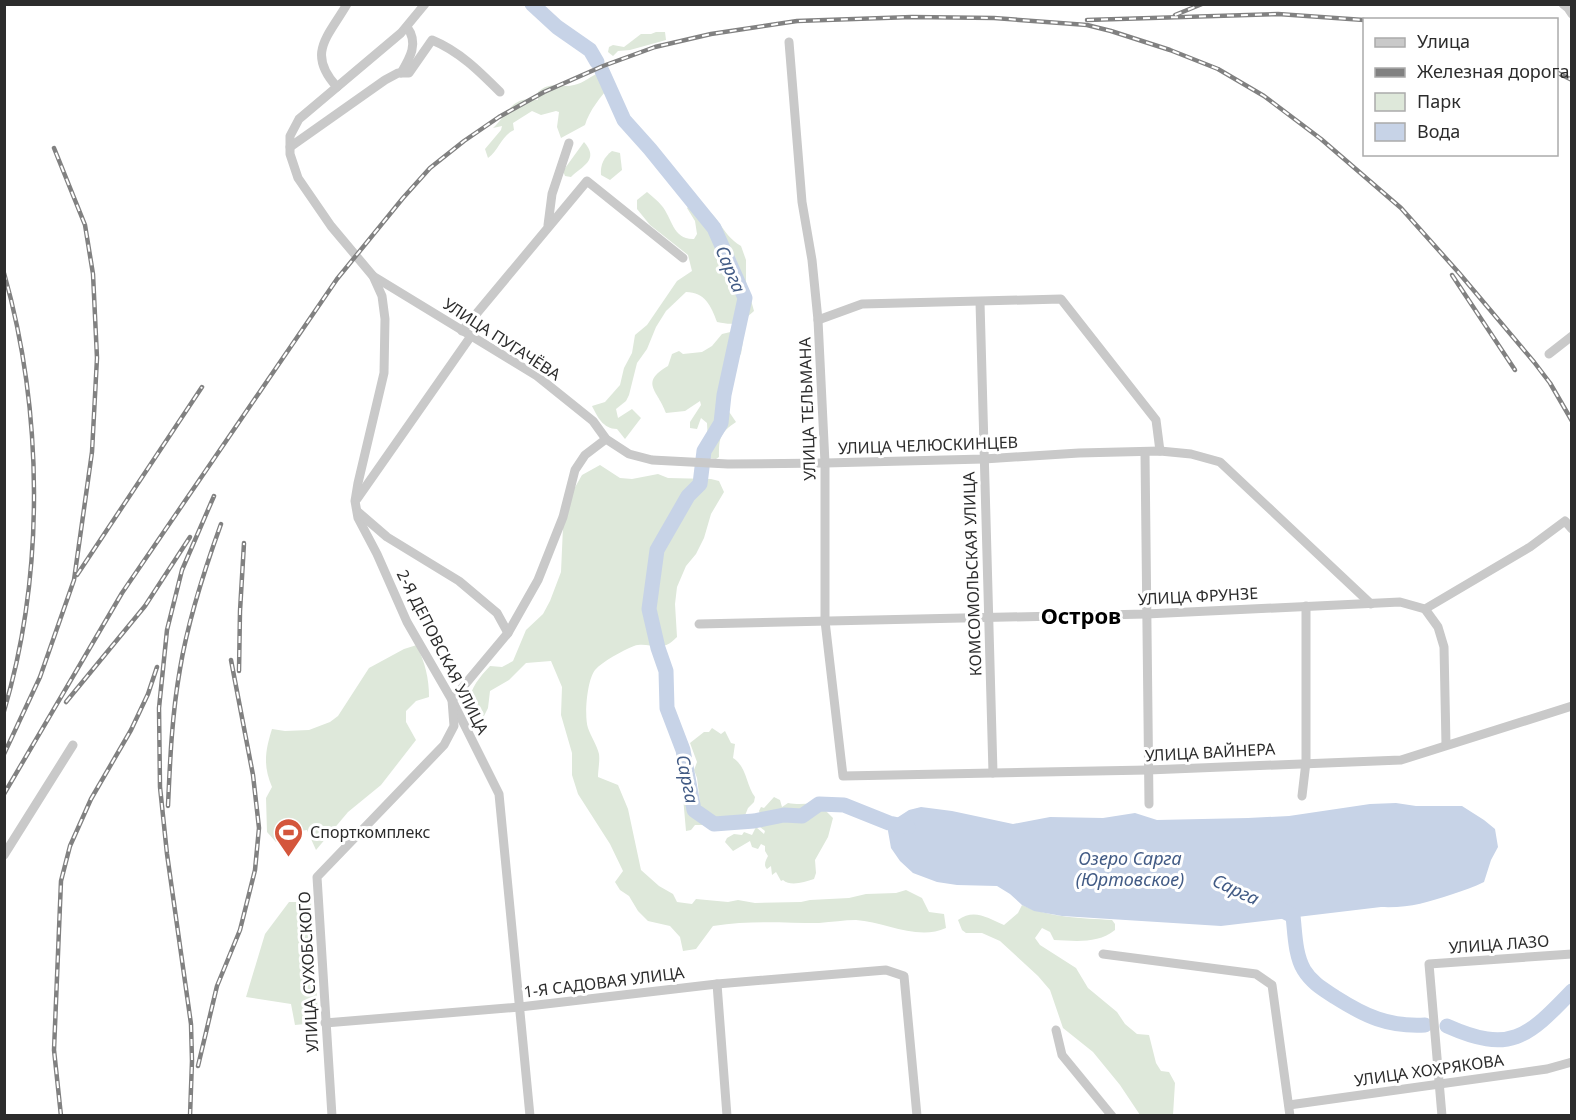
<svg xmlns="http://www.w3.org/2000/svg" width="1576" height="1120" font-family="'Noto Sans',sans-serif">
<rect width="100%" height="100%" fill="#fff"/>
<g fill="#dee8da">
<path d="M656,32H665L666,40L630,50L618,51L613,56L608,52L609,47L613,45L624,47L641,34H651Z"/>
<path d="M600,72L604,73L611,85C601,96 589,111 585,125L561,138L557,127L559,112L556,111L541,115L532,111L513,123L514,130C502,135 499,150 488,158L485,149L501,130L502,126L493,128C509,113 511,95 538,100V92C552,80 557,89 574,85C584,83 591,76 600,72Z"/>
<path d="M584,142C600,160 582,166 571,177L565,176L563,171Z"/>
<path d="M612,151L620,153L622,170L610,180L601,175C600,165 604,157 612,151Z"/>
<path d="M647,192C652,196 658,201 662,206C672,218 673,240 694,239L697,234L695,221L687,208L694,202C721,213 719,233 741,246L746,260V282L754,311C739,324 736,326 717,322C711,306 705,292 686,292L666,311L656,327L647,349L637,363L629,395L626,401L616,409L618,418L632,409L641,418L625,439L617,429C603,429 597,416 592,406L605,402L620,385L624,368L632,353L635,335L647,325L677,281L692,271L688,255L650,225L637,209V200Z"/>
<path d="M739,330L743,341L741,354C726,366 735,375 729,389L721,391V400L736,422C720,433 719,437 719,457L716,459L708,458L704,451L708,444L707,423L701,418L697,429L690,428V422L701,405L700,401L685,411L666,413C658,390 639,383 668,366L672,354L679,351L683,354L702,352L712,346L722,334Z"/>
<path d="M600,465L620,478L632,479L658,474L668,478L711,479L719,481L724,492L711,514L704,538L696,554L686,566L677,587L675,604L677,637C660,655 650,641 634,646C622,651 603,661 595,670C587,680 584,716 588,728C591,737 597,745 599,754C600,761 598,770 598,777L618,785L628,809L641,870L659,886L673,894L677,902L692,904L696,899L728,902L738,900L755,903L801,902L810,900L849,898L866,894L896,893L906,890L922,898L929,912L944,914L946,928C918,941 885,922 856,920C844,920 832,922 819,923C782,923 751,920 713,926L696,949L683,951L680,937L670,926L648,921L638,911L629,896L620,890L615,882L623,871L610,844L578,794L572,775V753L561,715L562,687L551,661L526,663L509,680L490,691L488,708L483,718L477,719C460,700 476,681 490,666L502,667L513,661L526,630L543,614L550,601L561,572L563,527L574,489L582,475Z"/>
<path d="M420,644L417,646C425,663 429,678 429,697L416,701L406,711V722L416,740L381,785L348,812L316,850L307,830L287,833L276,842L267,832L266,798L272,787C263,766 265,751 272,729L285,731L309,730L330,722L338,716L369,668L404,649Z"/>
<path d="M712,728L721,734L725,731L731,743L735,744L733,758C747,767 746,785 755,797L754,802L748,808L744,818L738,820V828H726L725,819C714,819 709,815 702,825H695L691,830L686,831L683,797L692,790L696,802L700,803L697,778L694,770L697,762L690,743L704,732H709Z"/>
<path d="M774,797L780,800L782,807L788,803C799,805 808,803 819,804L833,818L828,837L815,860L816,873L814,879C804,882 791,887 783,880L781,881L776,872L772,875L771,866L767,869C763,865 766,860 768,856L765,851V846L761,844L758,849L752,847L750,841L733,851L725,842L727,838L734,834L742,835L744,832L752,835L756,827L764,834L765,831L760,827L762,822L760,820L761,816L759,811L761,807L764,808Z"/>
<path d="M289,902H311L318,1015L315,1023L295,1025L291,1004L246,997L265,934Z"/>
<path d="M1022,905C1050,918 1082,918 1112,920L1115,924V930C1098,944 1075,941 1054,940L1050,932L1042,928L1035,938L1040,945L1076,968L1088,988L1117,1012L1125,1024L1137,1034L1149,1035L1156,1063L1161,1071L1169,1072L1175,1083L1173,1115H1140L1120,1085L1093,1052L1063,1028L1050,990L1038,976L1000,941L982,933H966L962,930L958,920C974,908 988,918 1004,925L1018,913Z"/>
</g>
<path fill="#c7d3e7" d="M1396,803L1416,806H1462L1484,820L1495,829L1498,847L1491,860L1484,882C1474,887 1464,890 1453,894C1425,903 1410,908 1381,907L1221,926L1062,916L1034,911L1022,905L1010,894L997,886L957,885L937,882L913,873L900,861L891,848L888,831L889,823L909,810L921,807L952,811L1013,824L1050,817L1103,818L1135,813L1157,820L1248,818L1289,816L1370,804Z"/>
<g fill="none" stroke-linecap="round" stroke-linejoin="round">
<g stroke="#c7d3e7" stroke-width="15">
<path d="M532,4L557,27L590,50L597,62"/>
<path d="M602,71L624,120L650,149L714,228L745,298L724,395L721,423L704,451L700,484L688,496L657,550L649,609L658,648L666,671L667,708L683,750L694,810L714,824L754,821L784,815L802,816L819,804L844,805L889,823L908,827"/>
<path d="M1277,908L1293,916C1295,933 1295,955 1304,970C1312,983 1323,989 1335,997C1365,1016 1388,1027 1425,1025"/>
<path d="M1447,1026C1510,1054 1527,1038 1572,991"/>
</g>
<g stroke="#c9c9c9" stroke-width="9">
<path d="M425,4L401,33L299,119L290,136V154L298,178L331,226L373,276L382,296L385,319L384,373L358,483L355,501L358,518L377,554L407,622L452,700L499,794L530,1116"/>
<path d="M1563,4L1568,8L1572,14"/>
<path d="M789,42L802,202L812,260L818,320L825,463V621L843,776L1148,770L1401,760L1572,706"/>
<path d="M401,73C410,58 419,43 407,27"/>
<path d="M337,87C306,53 328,37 347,4"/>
<path d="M290,147L385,80L398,73H409L432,40C459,51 479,71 500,92"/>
<path d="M548,225L552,194L569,143"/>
<path d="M373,276L537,376L593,421L606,439L629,454L652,460L728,464L825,463L984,459L1079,453L1160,451L1191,454L1220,462L1371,604"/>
<path d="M980,302L993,773"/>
<path d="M818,320L862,304L1061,299L1156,420L1160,451"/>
<path d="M462,331L587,181L683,258"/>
<path d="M1549,354L1572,336"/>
<path d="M1145,453L1149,804"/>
<path d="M357,499L471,336"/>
<path d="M358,512L387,537L459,581L497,613L508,633"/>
<path d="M1425,609L1438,627L1444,647L1446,745"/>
<path d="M699,624L1146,614L1400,602L1425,609L1530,547L1565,521L1572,529"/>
<path d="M1302,796L1306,762V606"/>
<path d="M4,855L73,745"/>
<path d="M1103,954L1256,974L1272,985L1290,1116"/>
<path d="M717,984L727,1116"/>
<path d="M325,1023L520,1007L717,984L886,970L904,976L917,1116"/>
<path d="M1056,1030L1062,1055L1112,1116"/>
<path d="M1289,1105L1547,1069L1572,1062"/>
<path d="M332,1116L317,877L444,745L454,726L452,700L508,633L538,580L563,517L575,470L585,455L606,439"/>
<path d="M1442,1116L1429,964L1572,954"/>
</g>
<defs>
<g id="rail">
<path d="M1175,15L1202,4"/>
<path d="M1087,20L1278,14L1364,20"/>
<path d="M1556,72L1572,80"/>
<path d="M4,273C43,411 45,573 4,711"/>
<path d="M1452,275L1515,370"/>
<path d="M77,575L202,387"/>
<path d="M239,671L240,611L244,543"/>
<path d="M66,702L145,606L190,537"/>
<path d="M4,754L40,677L74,580L92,452L97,358L93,274L85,225L54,148"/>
<path d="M4,794L122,593L337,279L403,198L430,168L464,141L499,117L544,92L603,66L655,47L711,34L797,21L912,17L994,18L1087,25L1111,31L1170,50L1218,69L1264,96L1321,139L1401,208L1459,273L1534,362L1550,383L1572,421"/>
<path d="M168,806C170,760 172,714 180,669C188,620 204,571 221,524"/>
<path d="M198,1066L217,986L240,930L255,870L259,828L253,775L231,660"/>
<path d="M61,1116L54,1050L61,881L70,846L91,799L131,730L148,694L157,667"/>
<path d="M190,1116L192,1061L191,1024L167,854L160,787L159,708L167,630L182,570L214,496"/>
</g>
</defs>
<use href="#rail" stroke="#818181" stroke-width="4.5"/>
<use href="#rail" stroke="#fff" stroke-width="2" stroke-dasharray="7" stroke-linecap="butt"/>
</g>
<defs>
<symbol id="stadium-pin" viewBox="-11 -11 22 30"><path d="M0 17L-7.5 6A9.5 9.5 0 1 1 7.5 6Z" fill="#d4563c" stroke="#fff"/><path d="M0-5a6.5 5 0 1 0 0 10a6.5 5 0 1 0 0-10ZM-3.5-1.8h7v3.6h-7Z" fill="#fff"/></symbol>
</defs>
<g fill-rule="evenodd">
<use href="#stadium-pin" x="272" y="816" width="33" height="45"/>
</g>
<g text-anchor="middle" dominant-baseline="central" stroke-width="6" stroke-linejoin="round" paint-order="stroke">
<g font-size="16" fill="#2c2c2c" stroke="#fff">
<text transform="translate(502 339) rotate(33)">УЛИЦА ПУГАЧЁВА</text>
<text transform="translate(807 409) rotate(-92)">УЛИЦА ТЕЛЬМАНА</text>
<text transform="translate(928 445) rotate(-2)">УЛИЦА ЧЕЛЮСКИНЦЕВ</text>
<text transform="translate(972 574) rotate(-92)">КОМСОМОЛЬСКАЯ УЛИЦА</text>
<text transform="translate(1198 596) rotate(-3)">УЛИЦА ФРУНЗЕ</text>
<text transform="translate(443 652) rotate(63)">2-Я ДЕПОВСКАЯ УЛИЦА</text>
<text transform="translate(1210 752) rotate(-3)">УЛИЦА ВАЙНЕРА</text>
<text transform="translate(1499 944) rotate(-4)">УЛИЦА ЛАЗО</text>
<text transform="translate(308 972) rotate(-93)">УЛИЦА СУХОБСКОГО</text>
<text transform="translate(604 982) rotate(-7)">1-Я САДОВАЯ УЛИЦА</text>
<text transform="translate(1429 1070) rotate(-8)">УЛИЦА ХОХРЯКОВА</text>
</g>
<g font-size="16" fill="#2c2c2c" stroke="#fff" text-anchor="start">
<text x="310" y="832">Спорткомплекс</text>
</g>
<g font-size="18" font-style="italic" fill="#425b85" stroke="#fff">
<text transform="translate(731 269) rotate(67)">Сарга</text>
<text transform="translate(688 779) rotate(78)">Сарга</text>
<text x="1130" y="858">Озеро Сарга<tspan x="1130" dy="21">(Юртовское)</tspan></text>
<text transform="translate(1236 889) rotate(25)">Сарга</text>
</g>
<g font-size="22" font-weight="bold" fill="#000" stroke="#fff">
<text x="1081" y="615">Остров</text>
</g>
</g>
<rect width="1576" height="1120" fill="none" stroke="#2c2c2c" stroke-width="12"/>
<rect x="1363" y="18" width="195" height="138" fill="#ffffff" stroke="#ababab" stroke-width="1.5"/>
<rect x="1375" y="38" width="30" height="9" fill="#c9c9c9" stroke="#ababab" stroke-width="1.5"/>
<text x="1417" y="48" font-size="18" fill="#2c2c2c">Улица</text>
<rect x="1375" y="68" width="30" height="9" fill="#818181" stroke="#ababab" stroke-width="1.5"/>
<text x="1417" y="78" font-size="18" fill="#2c2c2c">Железная дорога</text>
<rect x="1375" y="93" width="30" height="18" fill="#dee8da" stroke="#ababab" stroke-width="1.5"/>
<text x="1417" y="108" font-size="18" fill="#2c2c2c">Парк</text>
<rect x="1375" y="123" width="30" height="18" fill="#c7d3e7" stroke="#ababab" stroke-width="1.5"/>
<text x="1417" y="138" font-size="18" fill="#2c2c2c">Вода</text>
</svg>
